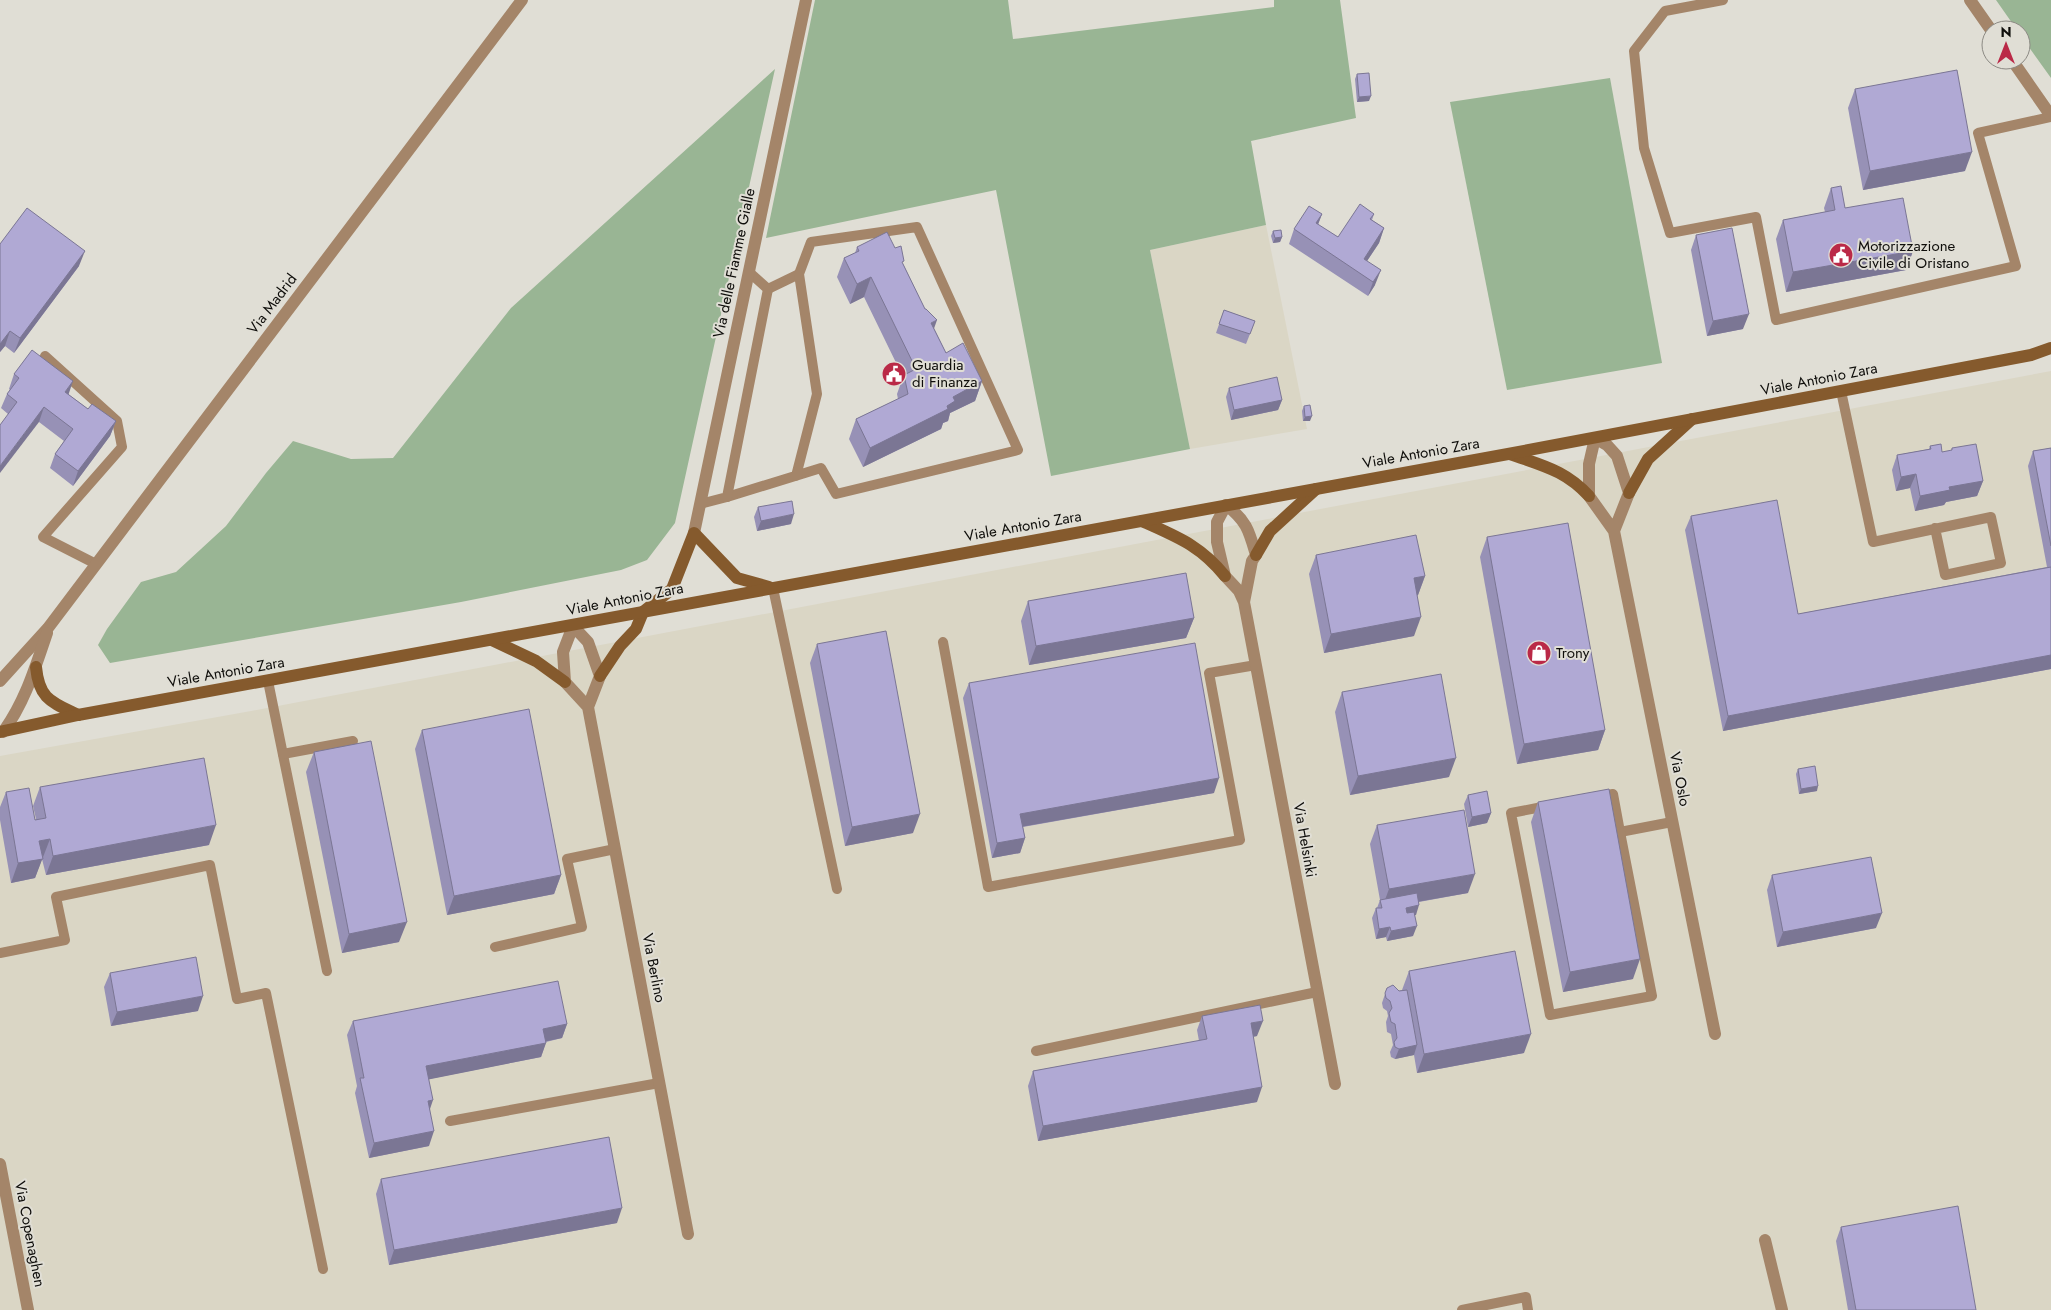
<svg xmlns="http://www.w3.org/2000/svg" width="2051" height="1310" font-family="Jost,sans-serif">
<rect width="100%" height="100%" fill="#e0ded5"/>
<g fill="#dad6c5">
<path d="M1266,225L1307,429L1190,449L1150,250Z"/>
<path d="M2051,371V1310H0V756L251,711Z"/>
</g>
<g fill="#99b594">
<path d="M815,0H1008L1013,39L1274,7V0H1340L1356,118L1251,141L1266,225L1150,250L1190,449L1051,476L996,190L766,238Z"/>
<path d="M1996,0H2051V78L2021,36V30H2017Z"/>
<path d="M775,69L675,523L647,560L621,570L461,602L110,663L98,645L107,629L141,582L176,572L226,526L266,473L293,441L351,459L393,458L511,308Z"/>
<path d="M1610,78L1662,363L1507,390L1450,102Z"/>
</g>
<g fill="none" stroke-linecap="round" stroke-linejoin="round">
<g stroke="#a48569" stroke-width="10">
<path d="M1723,0L1665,11L1634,51L1644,148L1670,233L1756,217L1776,320L2016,266L1978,133L2051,117"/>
<path d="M768,289L799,274"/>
<path d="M45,356L117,421L122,447L43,537L96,564"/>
<path d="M1841,391L1873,542L1991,517L2001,563L1945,575L1935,528"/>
<path d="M727,497L821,468L836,494L1018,450L917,227L811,242L799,274L817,394L796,476"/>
<path d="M700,504L727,497L768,289L749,272"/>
<path d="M773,588L837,889"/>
<path d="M943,642L988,887L1240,840L1209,673L1256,665"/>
<path d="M268,681L327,971"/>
<path d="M283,754L353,741"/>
<path d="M1596,797L1613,794L1620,832L1672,822"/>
<path d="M1547,806L1511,813L1550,1015L1652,996L1620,832"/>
<path d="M495,947L582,927L567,859L615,849"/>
<path d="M0,953L65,940L56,897L210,865L237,999L266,993L323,1269"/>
<path d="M1036,1051L1317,992"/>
<path d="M450,1121L659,1083"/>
<path d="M1462,1310L1526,1297L1528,1310"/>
</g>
<g stroke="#a48569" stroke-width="12">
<path d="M1970,0L1991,30"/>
<path d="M2012,60L2051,116"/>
<path d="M1614,531L1629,493L1617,456L1607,445L1595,438L1589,464V496L1614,531L1715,1034"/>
<path d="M694,533L806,0"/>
<path d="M1244,602L1252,561L1256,555C1249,531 1247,521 1226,505L1217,522V542L1225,576L1239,591L1244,602L1335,1084"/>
<path d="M588,707L565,682L563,652L573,626L588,642L600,676L588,707L688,1234"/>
<path d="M0,1164L28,1310"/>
<path d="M1765,1240L1782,1310"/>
</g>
<g stroke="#a48569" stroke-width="12">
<path d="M0,681L48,628L522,0"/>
<path d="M3,732C25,702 35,668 47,633"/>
</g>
<g stroke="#855a2d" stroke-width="12">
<path d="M1510,454C1543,466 1565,470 1589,496"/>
<path d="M1629,493L1648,459L1692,419"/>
<path d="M1142,521C1177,537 1200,545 1225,576"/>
<path d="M1256,555L1270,531L1316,489"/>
<path d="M492,640L536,661L565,682"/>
<path d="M36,667C39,699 51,702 78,715"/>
<path d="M600,676L620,646L636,629L643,612L672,589L694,533L737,578L769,587"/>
<path d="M0,732L78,715L1508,454L2031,355L2051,348"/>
</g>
</g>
<g fill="#9791b6">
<path d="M1357,74L1369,101L1357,102L1355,79Z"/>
<path d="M1855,89L1965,171L1863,190L1848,108Z"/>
<path d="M1831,188L1845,208L1913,251L1906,270L1786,292L1776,239L1783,220L1825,212L1824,208Z"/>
<path d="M1322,214L1318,225L1338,237L1374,214L1372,220L1384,228L1379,243L1367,261L1375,285L1368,296L1289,244L1294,229Z"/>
<path d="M1273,231L1282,237L1280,242L1273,243L1271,236Z"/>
<path d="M1696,235L1743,329L1707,336L1691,250Z"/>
<path d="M0,244L79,266L14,353L5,346L0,352Z"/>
<path d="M857,247L903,264L946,353L982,381L975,401L950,413L948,421L943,423L941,429L863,467L849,439L856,419L898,399L897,394L903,377L864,297L850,304L837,277L844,258L855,253Z"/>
<path d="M1224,310L1255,321L1246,344L1216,333Z"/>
<path d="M14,374L68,394L88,409L116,421L110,436L73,486L50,468L55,454L64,441L39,422L8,414L1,408L7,394L10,390L9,389Z"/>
<path d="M1229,388L1282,400L1278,410L1231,420L1226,397Z"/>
<path d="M1304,406L1310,421H1303L1302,411Z"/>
<path d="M1930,446L1942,452L1951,451L1952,448L1983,481L1977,496L1946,502L1944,505L1915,511L1910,488L1896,491L1892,470L1897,455L1929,449Z"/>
<path d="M2051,448V669L1723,731L1685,530L1691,516L1798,614L2047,567L2028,466L2033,451Z"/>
<path d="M758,507L791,524L757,531L754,517Z"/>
<path d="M1487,537L1605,730L1598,750L1517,764L1480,557Z"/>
<path d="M1316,555L1425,576L1418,595L1417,596L1414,636L1324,653L1309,574Z"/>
<path d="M1028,601L1194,618L1186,638L1029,665L1021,621Z"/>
<path d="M817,644L913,833L845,846L810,663Z"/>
<path d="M969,683L1214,793L1023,827L1025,838L1020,853L992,858L963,698Z"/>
<path d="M1342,692L1449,777L1350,795L1335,712Z"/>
<path d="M422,730L561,875L554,894L447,915L415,749Z"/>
<path d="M314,752L399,942L342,953L306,772Z"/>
<path d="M1798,769L1817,791L1799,794L1796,774Z"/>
<path d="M40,787L209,845L46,875L42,859L35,878L11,883L0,820V807L6,792L35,820L36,819L33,806Z"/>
<path d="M1468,795L1491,813L1487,823L1468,827L1464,804Z"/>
<path d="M1538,802L1633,979L1563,992L1531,822Z"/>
<path d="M1377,825L1468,893L1419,902L1415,915L1413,936L1387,941L1386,937L1376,939L1372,918L1376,908H1377L1380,900L1370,844Z"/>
<path d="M1772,875L1876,928L1777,947L1767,890Z"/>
<path d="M1409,971L1524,1053L1417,1073L1414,1055L1395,1059L1391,1057L1390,1052L1393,1045L1391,1034L1387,1032L1386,1022L1388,1016L1387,1011L1383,1008L1382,1003L1387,988L1399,991L1402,990Z"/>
<path d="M110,973L198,1011L111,1026L104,987Z"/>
<path d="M1202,1016L1257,1036L1253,1037L1257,1102L1038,1141L1028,1086L1033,1071L1199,1041L1197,1030Z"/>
<path d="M353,1021L567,1024L562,1038L546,1042L541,1057L429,1079L430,1109L429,1146L369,1158L355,1093L357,1086L347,1035Z"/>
<path d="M381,1179L617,1223L389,1265L376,1194Z"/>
<path d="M1841,1227L1976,1310H1848L1836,1241Z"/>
</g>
<g fill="#7b7694">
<path d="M1371,96L1369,101L1357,102L1359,97Z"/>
<path d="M1972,152L1965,171L1863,190L1870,171Z"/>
<path d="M1322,214L1316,229V223Z"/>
<path d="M1384,228L1379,243L1359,273L1364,259Z"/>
<path d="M1282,237L1280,242L1273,243L1275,238Z"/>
<path d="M85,251L79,266L14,353L20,338Z"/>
<path d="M1913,251L1906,270L1786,292L1793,272Z"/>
<path d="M1381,270L1375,285L1368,296L1373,282Z"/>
<path d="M871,277L864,297L850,304L857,284Z"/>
<path d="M1749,314L1743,329L1707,336L1713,321Z"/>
<path d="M937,320L930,340L931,323Z"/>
<path d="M10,331L5,346L0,352V344Z"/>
<path d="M73,381L68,396L65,392Z"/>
<path d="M982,381L975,401L950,413L948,421L943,423L941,429L863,467L870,448L953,397Z"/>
<path d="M1282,400L1278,410L1231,420L1234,410Z"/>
<path d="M44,407L39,422L0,473V466Z"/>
<path d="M1312,416L1310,421H1303L1305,417Z"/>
<path d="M116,421L110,436L73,486L78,471Z"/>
<path d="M1916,474L1910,488L1896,491L1901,477Z"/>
<path d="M1983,481L1977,496L1946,502L1944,505L1915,511L1920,496L1949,487Z"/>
<path d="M794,514L791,524L757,531L761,521Z"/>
<path d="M1425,576L1418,595L1406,598L1414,578Z"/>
<path d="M1421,617L1414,636L1324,653L1331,634Z"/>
<path d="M1194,618L1186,638L1029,665L1036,646Z"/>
<path d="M2051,655V669L1723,731L1728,716Z"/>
<path d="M1605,730L1598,750L1517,764L1524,744Z"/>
<path d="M1456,758L1449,777L1350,795L1358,776Z"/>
<path d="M1219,778L1214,793L1015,828L1020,814Z"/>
<path d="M1818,786L1817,791L1799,794L1801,789Z"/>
<path d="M1491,813L1487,823L1468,827L1472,817Z"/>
<path d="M920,814L913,833L845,846L852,827Z"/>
<path d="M216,825L209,845L46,875L53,856Z"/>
<path d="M1025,838L1020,853L992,858L997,843Z"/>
<path d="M50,839L35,878L11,883L18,863L39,841Z"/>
<path d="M1475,874L1468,893L1382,908L1389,889Z"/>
<path d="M561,875L554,894L447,915L454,896Z"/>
<path d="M1419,905L1416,915L1402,917L1406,908Z"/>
<path d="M1882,913L1876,928L1777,947L1783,932Z"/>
<path d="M407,922L399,942L342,953L349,934Z"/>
<path d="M1417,926L1413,936L1387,941L1391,931Z"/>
<path d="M1390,927L1386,937L1376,939L1379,929Z"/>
<path d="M1640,959L1633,979L1563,992L1570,972Z"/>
<path d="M203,996L198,1011L111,1026L117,1012Z"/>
<path d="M1263,1021L1257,1036L1245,1038L1251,1023Z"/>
<path d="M567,1024L562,1038L538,1043L543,1029Z"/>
<path d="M1531,1034L1524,1053L1417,1073L1424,1054Z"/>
<path d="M546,1043L541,1057L421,1081L426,1066Z"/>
<path d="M1417,1045L1414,1055L1395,1059L1399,1049Z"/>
<path d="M1262,1087L1257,1102L1038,1141L1043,1126Z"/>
<path d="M433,1100L428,1115V1101Z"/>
<path d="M434,1131L429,1146L369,1158L374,1143Z"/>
<path d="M622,1208L617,1223L389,1265L394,1250Z"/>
</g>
<g fill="#b0a9d4" stroke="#7b7694">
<path d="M1957,70L1972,152L1870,171L1855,89Z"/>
<path d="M1369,73L1371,96L1359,97L1357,74Z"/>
<path d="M1841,186L1845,208L1903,198L1913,251L1793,272L1783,220L1835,210L1831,188Z"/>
<path d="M1360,204L1374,214L1370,219L1384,228L1364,259L1381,270L1373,282L1294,229L1309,206L1322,214L1316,223L1338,237Z"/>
<path d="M27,208L85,251L20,338L10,331L0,344V244Z"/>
<path d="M1732,228L1749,314L1713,321L1696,235Z"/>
<path d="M1281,230L1282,237L1275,238L1273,231Z"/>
<path d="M887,232L895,248L901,246L904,261L902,262L925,309H926L937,320L931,323L946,353L963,343L982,381L953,397L955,401L947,406L948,409L870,448L856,419L908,394L904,375L916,369L871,277L857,284L844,258L859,251L857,247Z"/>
<path d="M1224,310L1255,321L1250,334L1219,324Z"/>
<path d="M32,350L73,381L65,392L88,409L92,404L116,421L78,471L55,454L73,429L44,407L0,466V425L17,402L7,394L19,378L14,374Z"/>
<path d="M1277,377L1282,400L1234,410L1229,388Z"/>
<path d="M1310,405L1312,416L1305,417L1304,406Z"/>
<path d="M1941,444L1942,452L1952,450V448L1976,444L1983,481L1949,487L1950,490L1920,496L1916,474L1901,477L1897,455L1931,449L1930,446Z"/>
<path d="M2051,448V546L2033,451Z"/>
<path d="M1777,500L1798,614L2051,567V655L1728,716L1691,516Z"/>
<path d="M792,501L794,514L761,521L758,507Z"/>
<path d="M1568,523L1605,730L1524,744L1487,537Z"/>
<path d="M1416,535L1425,576L1414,578L1421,617L1331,634L1316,555Z"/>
<path d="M1186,573L1194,618L1036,646L1028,601Z"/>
<path d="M886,631L920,814L852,827L817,644Z"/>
<path d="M1195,643L1219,778L1020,814L1025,838L997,843L969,683Z"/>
<path d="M1441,674L1456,758L1358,776L1342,692Z"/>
<path d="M529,709L561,875L454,896L422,730Z"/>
<path d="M371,741L407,922L349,934L314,752Z"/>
<path d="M204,758L216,825L53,856L50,839L39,841L43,859L18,863L6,792L29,788L35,820L46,818L40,787Z"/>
<path d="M1815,766L1818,786L1801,789L1798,769Z"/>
<path d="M1609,789L1640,959L1570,972L1538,802Z"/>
<path d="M1487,791L1491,813L1472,817L1468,795Z"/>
<path d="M1464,810L1475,874L1389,889L1377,825Z"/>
<path d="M1871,857L1882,913L1783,932L1772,875Z"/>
<path d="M1417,893L1419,905L1406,908L1407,913L1414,912L1417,926L1391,931L1390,927L1379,929L1376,908H1382L1380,900Z"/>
<path d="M1515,951L1531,1034L1424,1054L1409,971Z"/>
<path d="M196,957L203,996L117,1012L110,973Z"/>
<path d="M558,981L567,1024L543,1029L546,1043L426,1066L433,1100L428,1101L434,1131L374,1143L360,1078H364L353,1021Z"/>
<path d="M1393,985L1399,991L1407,990L1417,1045L1399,1049L1395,1047L1394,1042L1397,1038L1395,1024L1391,1022L1389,1013L1392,1008L1390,1001L1386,998L1385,993L1387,988Z"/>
<path d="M1260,1005L1263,1021L1251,1023L1262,1087L1043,1126L1033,1071L1207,1039L1202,1016Z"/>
<path d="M609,1137L622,1208L394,1250L381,1179Z"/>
<path d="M1958,1206L1976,1310H1856L1841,1227Z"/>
</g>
<defs>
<symbol id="civic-disc" viewBox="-11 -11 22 22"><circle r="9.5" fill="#ba2947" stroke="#e0ded5"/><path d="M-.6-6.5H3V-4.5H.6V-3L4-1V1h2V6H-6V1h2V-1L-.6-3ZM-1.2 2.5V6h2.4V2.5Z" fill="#fff"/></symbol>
<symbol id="shop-disc" viewBox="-11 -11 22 22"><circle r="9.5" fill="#ba2947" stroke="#e0ded5"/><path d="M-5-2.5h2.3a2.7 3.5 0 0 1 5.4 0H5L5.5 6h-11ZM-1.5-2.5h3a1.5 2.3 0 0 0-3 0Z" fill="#fff"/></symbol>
</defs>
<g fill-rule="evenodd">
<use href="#civic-disc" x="1827" y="241" width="28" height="28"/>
<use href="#civic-disc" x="880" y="360" width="28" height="28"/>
<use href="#shop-disc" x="1525" y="639" width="28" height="28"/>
</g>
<g text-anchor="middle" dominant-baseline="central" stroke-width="4" stroke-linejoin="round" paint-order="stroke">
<g font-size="15" fill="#0e0d0a" stroke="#e0ded5" text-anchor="start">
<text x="1858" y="246">Motorizzazione<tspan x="1858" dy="17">Civile di Oristano</tspan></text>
<text x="912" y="365">Guardia<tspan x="912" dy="17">di Finanza</tspan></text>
<text x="1556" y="653">Trony</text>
</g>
<g font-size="15" fill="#0e0d0a" stroke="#e0ded5">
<text transform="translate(734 263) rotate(-78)">Via delle Fiamme Gialle</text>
<text transform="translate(272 304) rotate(-53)">Via Madrid</text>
<text transform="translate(1819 379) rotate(-11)">Viale Antonio Zara</text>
<text transform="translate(1421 453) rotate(-10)">Viale Antonio Zara</text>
<text transform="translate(1023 526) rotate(-10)">Viale Antonio Zara</text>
<text transform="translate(625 599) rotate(-11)">Viale Antonio Zara</text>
<text transform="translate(226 672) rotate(-10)">Viale Antonio Zara</text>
<text transform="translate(1680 779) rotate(79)">Via Oslo</text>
<text transform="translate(1305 840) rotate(80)">Via Helsinki</text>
<text transform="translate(654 968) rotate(79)">Via Berlino</text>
<text transform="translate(30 1234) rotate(79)">Via Copenaghen</text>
</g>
</g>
<g transform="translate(2006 45)"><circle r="24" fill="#e0ded5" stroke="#8c8a84"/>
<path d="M0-4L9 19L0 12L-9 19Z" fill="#ba2947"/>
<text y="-8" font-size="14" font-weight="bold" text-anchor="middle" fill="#0e0d0a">N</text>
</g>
</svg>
